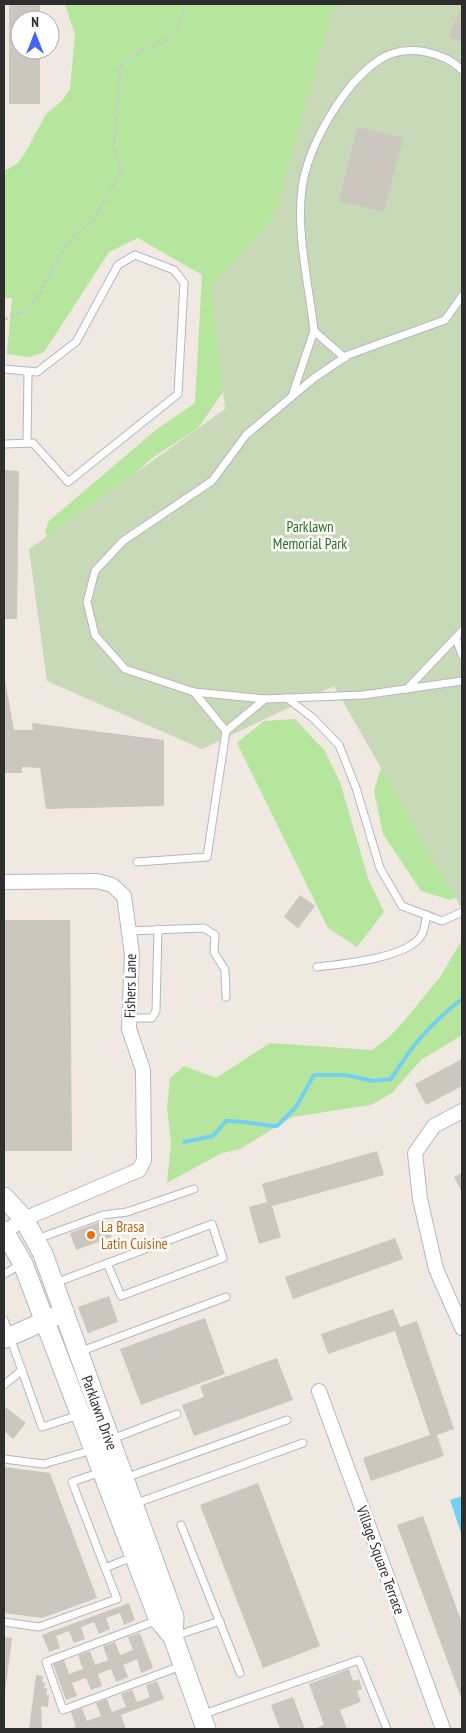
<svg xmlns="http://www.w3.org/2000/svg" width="466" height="1733" font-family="'PT Sans Narrow',sans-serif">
<rect width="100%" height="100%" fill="#efe9e1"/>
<g fill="#b6e59e">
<path d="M65,4H400L232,342L223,392L198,428L152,458L69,533L49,541L45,531L49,521L157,429L195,403L202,275L138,238L109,252L44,352L30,357L7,354L12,298H4V171L18,163L24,155L46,114L62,101L70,89L75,35Z"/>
<path d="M295,719L325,751L340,782L368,878L384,912L357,947L328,928L237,743L264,721Z"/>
<path d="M381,768L462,895L450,900L421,891L383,834L374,791Z"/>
<path d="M462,940V1035L421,1060L392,1093L371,1105L292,1117L240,1149L222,1153L167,1183L171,1143L167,1108L170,1078L184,1066L216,1078L270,1043L372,1050L389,1037L404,1021L440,977Z"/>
</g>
<path fill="#c8d9b8" d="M344,4H462V909L334,686L202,749L47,681L29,549L225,409L211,286L273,219L332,12Z"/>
<path fill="#75cff0" d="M462,1496V1536L450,1500Z"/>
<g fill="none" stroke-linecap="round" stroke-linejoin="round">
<path stroke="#75cff0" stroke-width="4" d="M184,1142L213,1136L226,1121C246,1120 259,1126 277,1126L296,1107L314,1075H346L373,1081L391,1079C414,1043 429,1025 462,999"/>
</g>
<g fill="#cbc7bf">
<path d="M9,4H40V20H20V50H40V104H9Z"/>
<path d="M462,7V43L448,37Z"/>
<path d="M357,127L403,138L384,212L339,201Z"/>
<path d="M4,470L19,471L17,619H4Z"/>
<path d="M4,675L14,730H33L32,723L164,740V806L46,809L40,768L22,767V773H4Z"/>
<path d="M300,895L315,906L298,928L284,917Z"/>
<path d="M4,920H70L72,1151H4Z"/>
<path d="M462,1059V1086L426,1105L415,1084Z"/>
<path d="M377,1151L384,1175L272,1206L281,1237L259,1244L249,1207L267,1202L262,1184Z"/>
<path d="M462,1173V1192L454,1177Z"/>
<path d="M105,1220L112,1237L76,1250L70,1233Z"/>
<path d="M395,1238L403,1259L293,1299L285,1277Z"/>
<path d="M109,1296L118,1322L88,1333L78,1307Z"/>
<path d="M393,1309L400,1327L417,1321L454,1429L437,1435L444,1456L371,1481L363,1458L430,1435L395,1331L328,1354L321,1334Z"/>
<path d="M205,1318L225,1374L141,1405L120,1349Z"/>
<path d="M277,1358L293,1400L194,1436L182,1405L204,1397L200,1386Z"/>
<path d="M4,1406L26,1423L13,1439L4,1431Z"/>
<path d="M4,1467L50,1473L97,1598L42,1618L4,1613Z"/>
<path d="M258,1483L320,1646L263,1668L200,1505Z"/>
<path d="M423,1516L462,1623V1700L397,1525Z"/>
<path d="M129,1603L135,1620L124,1625L120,1613L106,1618L110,1629L99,1634L94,1622L81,1627L85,1639L74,1643L69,1631L56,1636L60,1648L49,1652L42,1635Z"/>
<path d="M140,1633L153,1668L141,1673L137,1659L123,1665L128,1677L116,1682L111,1669L98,1674L102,1686L91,1690L86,1678L72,1683L77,1696L66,1700L53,1664L64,1660L69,1674L83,1669L78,1655L90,1651L95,1665L108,1660L103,1646L115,1642L120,1655L133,1650L128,1637Z"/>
<path d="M4,1637L12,1638L5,1693H4Z"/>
<path d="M349,1669L353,1681L359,1679L362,1689L357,1691L361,1702L340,1710L347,1729H313L324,1725L309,1684Z"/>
<path d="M36,1675L43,1676L42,1682H45L44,1688H47L46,1695H49L48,1707L41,1706L42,1729H29Z"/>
<path d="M157,1681L164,1699L91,1726L121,1715L126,1729H69L76,1727L71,1712L82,1708L87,1721L101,1716L96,1703L107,1699L112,1712L126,1707L121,1694L132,1690L137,1702L150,1697L146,1685Z"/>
<path d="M293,1697L305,1729H280L271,1705Z"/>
</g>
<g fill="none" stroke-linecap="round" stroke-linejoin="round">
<defs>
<g id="service">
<path d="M462,296L445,320L348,355L314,378L246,435L212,481L123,541L95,571L87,602L95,635L125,669L194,692L265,699L363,695L462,681"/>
<path d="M314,331C309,285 296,234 302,188C308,146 343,84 379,60C393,51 410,49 426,52C441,55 452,60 462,70"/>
<path d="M4,369L37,372L76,342L118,265L135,255L174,270L184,283L178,394L68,482L33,443L4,444"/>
<path d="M292,396L314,331L345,358"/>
<path d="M27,443L28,371"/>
<path d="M456,638L462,655"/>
<path d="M407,689L462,631"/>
<path d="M194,692L226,731"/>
<path d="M287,698L313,718L339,745L356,788L380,868L402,906L442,921L462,912"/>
<path d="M137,862L207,857L226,731L265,699"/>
<path d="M128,931L204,928L215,935L214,952L225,970L226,997"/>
<path d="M317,967C341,964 411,958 422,934C425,929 425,921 427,915"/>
<path d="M129,1018H152L156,1011L158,929"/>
<path d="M37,1239L103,1215L127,1212L194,1189"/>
<path d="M4,1274L22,1264"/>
<path d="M55,1283L212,1224L223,1258L121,1296L107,1263"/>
<path d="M4,1320L42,1427L79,1415"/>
<path d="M79,1352L226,1297"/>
<path d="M4,1385L22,1370"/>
<path d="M112,1439L177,1414"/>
<path d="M4,1459L44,1464L92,1450"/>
<path d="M125,1478L287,1420"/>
<path d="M134,1504L303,1443"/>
<path d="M181,1525L240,1673"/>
<path d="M105,1568L135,1556"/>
<path d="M158,1620L46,1662L63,1710L181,1666"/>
<path d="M4,1622L39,1627L117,1599L72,1482L101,1472"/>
<path d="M175,1636L220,1621"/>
<path d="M201,1715L359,1660L387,1729"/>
</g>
<g id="minor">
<path d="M4,882L97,881L112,885L124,896L132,954L129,1029L143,1070L144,1160L139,1170L24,1219L4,1232"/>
<path d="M462,1111L434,1126L415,1153L420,1199L436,1269L462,1328"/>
<path d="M319,1391L443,1729"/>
</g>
<path id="tertiary" d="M4,1339L65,1312"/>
<g id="secondary">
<path id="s1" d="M4,1197L24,1219L43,1254L174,1617L173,1637"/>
<path d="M4,1231L23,1264L159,1620L173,1637L206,1729"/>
</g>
</defs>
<use href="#service" stroke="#b4b7c1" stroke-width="9"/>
<use href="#minor" stroke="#b4b7c1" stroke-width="16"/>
<use href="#tertiary" stroke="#b4b7c1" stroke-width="20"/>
<use href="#secondary" stroke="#b4b7c1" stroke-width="21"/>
<path stroke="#c9c9c9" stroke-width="2.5" stroke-dasharray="4 2.5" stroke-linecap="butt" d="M4,320L27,309L39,294L61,253L76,234L93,221L120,174V166L114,147L120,68C132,45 162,50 173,34C179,26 182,13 186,4"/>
<use href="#service" stroke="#fff" stroke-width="7"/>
<use href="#minor" stroke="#fff" stroke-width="14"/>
<use href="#tertiary" stroke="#fff" stroke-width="18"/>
<use href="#secondary" stroke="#fff" stroke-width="19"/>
</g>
<circle fill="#e8710a" stroke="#fff" stroke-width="2" cx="91" cy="1235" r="5"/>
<g text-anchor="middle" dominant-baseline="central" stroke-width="5" stroke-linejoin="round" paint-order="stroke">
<g font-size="15" fill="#2c6e1b" stroke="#fff">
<text x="310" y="526">Parklawn<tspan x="310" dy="17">Memorial Park</tspan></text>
</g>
<g font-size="15" fill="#2e2e2e" stroke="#fff">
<text transform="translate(130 986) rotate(-89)">Fishers Lane</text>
<text stroke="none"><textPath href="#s1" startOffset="238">Parklawn Drive</textPath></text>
<text transform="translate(381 1560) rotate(70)">Village Square Terrace</text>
</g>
<g font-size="15" fill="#c56008" stroke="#fff" text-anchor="start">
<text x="101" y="1226">La Brasa<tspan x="101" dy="17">Latin Cuisine</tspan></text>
</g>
</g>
<rect width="466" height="1733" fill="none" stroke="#2e2e2e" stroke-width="10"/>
<g transform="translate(35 35)"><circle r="24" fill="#ffffff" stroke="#ababab"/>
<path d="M0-4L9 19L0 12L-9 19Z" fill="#4264fb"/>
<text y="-8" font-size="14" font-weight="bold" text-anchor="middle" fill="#2e2e2e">N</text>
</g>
</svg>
